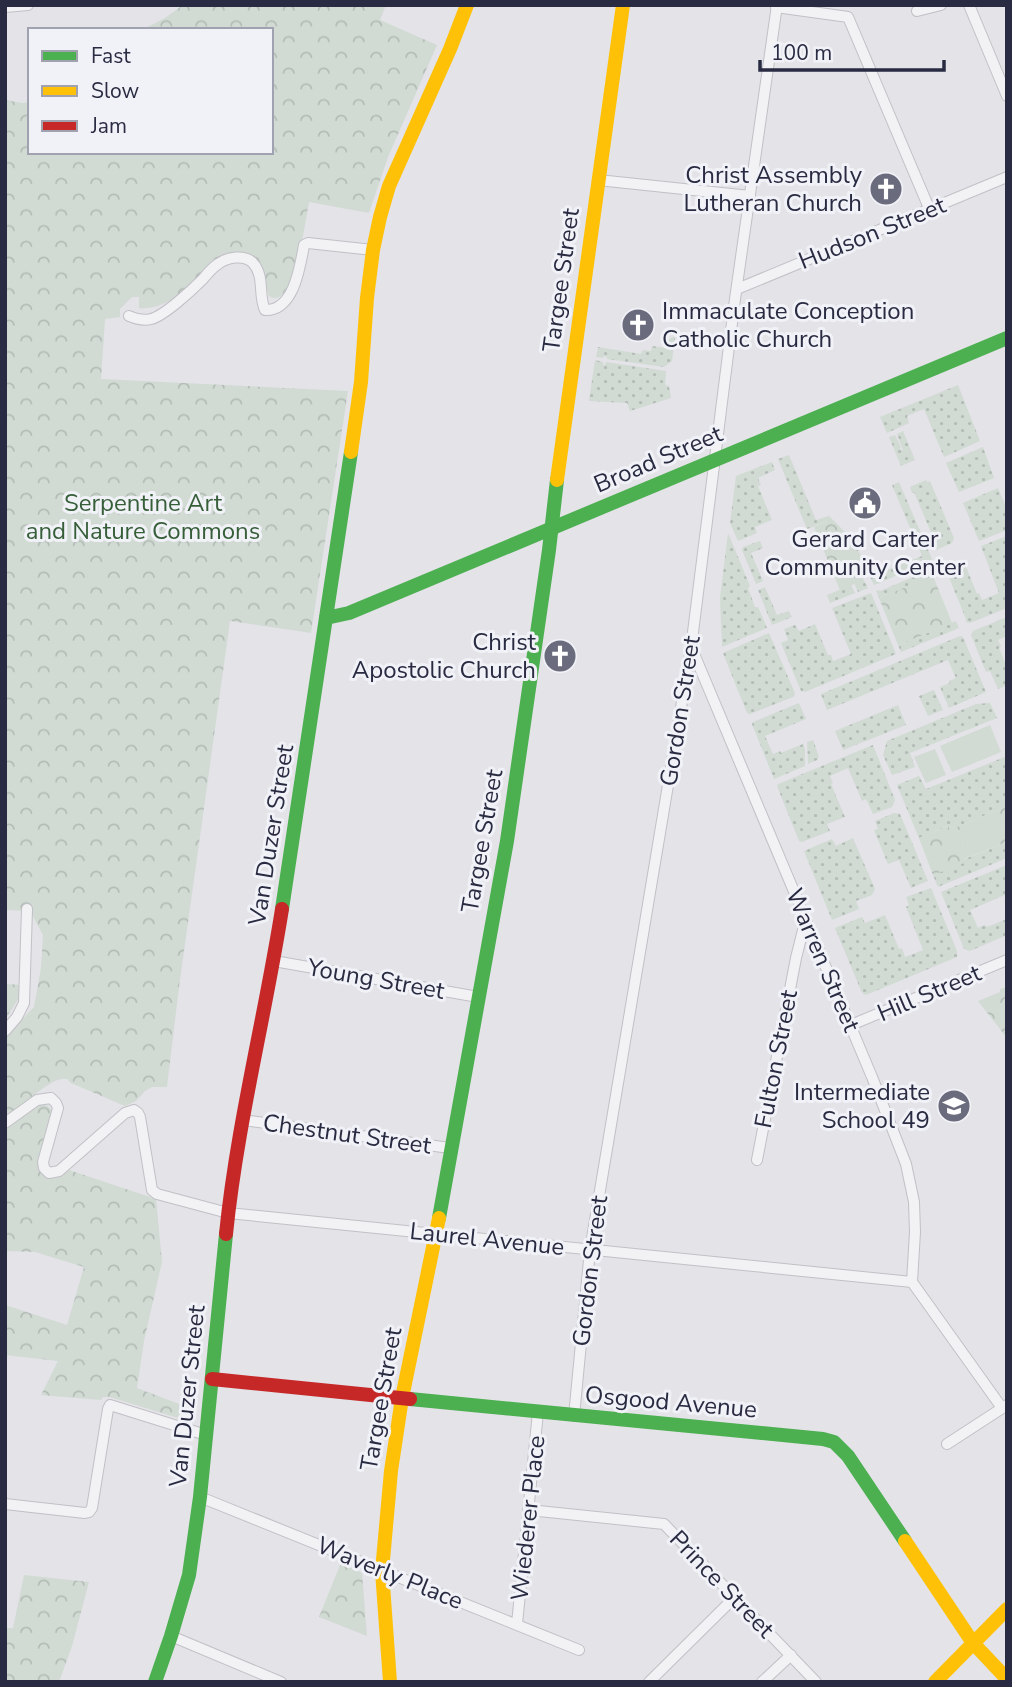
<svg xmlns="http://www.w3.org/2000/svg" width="1012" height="1687" font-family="'Nunito Sans',sans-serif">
<defs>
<pattern id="grass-dots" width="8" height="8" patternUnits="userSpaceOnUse" patternTransform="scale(1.75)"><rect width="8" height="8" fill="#d1dbd3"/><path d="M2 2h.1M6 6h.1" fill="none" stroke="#b3bcb6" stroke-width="1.8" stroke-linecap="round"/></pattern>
<pattern id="forest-crowns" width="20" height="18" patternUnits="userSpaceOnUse" patternTransform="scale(1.75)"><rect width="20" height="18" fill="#d1dbd3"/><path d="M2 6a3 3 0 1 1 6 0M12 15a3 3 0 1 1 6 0" fill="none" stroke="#b3bcb6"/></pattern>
</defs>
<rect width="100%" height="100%" fill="#e3e3e8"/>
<g fill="url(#grass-dots)">
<path d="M673,337H675L672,361L664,367L607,359V357L604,356L603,358L596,357L598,347L641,354L643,350L651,351L652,346L666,348L667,341Z"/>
<path d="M595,360L603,362V365H605L606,362L666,371L665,385L669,386L671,398L630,411L627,403L589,401Z"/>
<path d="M958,385L980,441L944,457L924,409L907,416L909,423L887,433L880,417Z"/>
<path d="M903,431L915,460L901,466L889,437L895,435L901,447L900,448L901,450H903L897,434Z"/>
<path d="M983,447L994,478L959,492L946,463Z"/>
<path d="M789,455L816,520L829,516L853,540L862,558L863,579L868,588L858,592L854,583L862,580C859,547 853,543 830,520L807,529L778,459Z"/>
<path d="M772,462L775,470L758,478L761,485L758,486L772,520L755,527L757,533L738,541L730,523L736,476Z"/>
<path d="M926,480L927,482L930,481L954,538L952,543L936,550L934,545L936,544L914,492L912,493L910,487Z"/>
<path d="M899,482L932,559L931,561L874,585L870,577L922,556L892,485Z"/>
<path d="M998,488L1007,510V530L979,541L963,503Z"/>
<path d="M728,533L750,586L748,588L755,607H758L767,628L722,647L720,598Z"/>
<path d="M1007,536V608L970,623L966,622V619L948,575H946L944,571L964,562L977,594L979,593L982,600L999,593L981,546Z"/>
<path d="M760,541L763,548L751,553L763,581L756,584L742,550L743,547Z"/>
<path d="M933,567L937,575L879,598L876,591L878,590L880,591L925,572V570Z"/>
<path d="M851,585L855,593L830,603L827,595Z"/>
<path d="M765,587L777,615L789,611L792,617L772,625L758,590Z"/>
<path d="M871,593L896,654L805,692L801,691L781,643L788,640L784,629L795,625L799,631L815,624L828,655H831L833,661L851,654L832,608Z"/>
<path d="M1007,617V636L998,640L1001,646L999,648L1007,667V685L998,689L990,671L986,672L971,635L973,631Z"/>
<path d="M956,621L959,628L901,652L898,645Z"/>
<path d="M769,633L795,693L793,697L750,714L747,713L723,653Z"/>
<path d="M960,636L963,637L986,692L949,708L940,687L950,683L949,681L956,678L948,660L827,710L821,694Z"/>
<path d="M934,690L943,710L928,716L919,696Z"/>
<path d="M799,703L806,719L765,736L773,754L780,751L781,753L803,744L805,749V766L774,779L752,724L753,722Z"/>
<path d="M990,703L997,718L910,753L915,767L892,775L883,755L887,741L976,704Z"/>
<path d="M898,705L906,725L843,750L835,731Z"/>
<path d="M813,740L819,757L817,760L808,764L807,742Z"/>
<path d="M873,745L895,800L892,807L873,814L866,799L862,801L848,768L830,776L833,783L831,784L845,817L827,824L830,831L802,842L799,841L777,786L778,784Z"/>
<path d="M1007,756V806L950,830L948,826L919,838L897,785L919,776L926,789Z"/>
<path d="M894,813L900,814L928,881L911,888L899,860L888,864L874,830L878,829L875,821Z"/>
<path d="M853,838L875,889L872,895L856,901L859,909L832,920L804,851L832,839L836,846Z"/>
<path d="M1007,842V858L938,887L933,875L963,863L962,860Z"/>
<path d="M1007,865V894L970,910L978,928L985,925L987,927L1007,919V935L970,951L964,949L941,892Z"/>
<path d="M931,888L957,951V957L866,995L862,993L835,928L862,917L865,923L885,915L899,949L902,948L905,957L923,950L906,907L909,905L906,897Z"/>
</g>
<g fill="url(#forest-crowns)">
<path d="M183,5H386L380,20L437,45L388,157L369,213L309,202C306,217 294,313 269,296C265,285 264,269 256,260C248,249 226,252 215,259C208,265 202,273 196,279C180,295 162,310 139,308V297H132L120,309V317L105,319L101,379L348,391L311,633L230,621L179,987L167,1087H152L145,1091L136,1101L125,1106L71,1083C67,1079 68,1078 62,1079C48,1080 17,1110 5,1119V1037L34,1007L41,968L43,935L30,911L5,910V100L22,103L30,102V152H271V30H142L165,18Z"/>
<path d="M830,520C851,538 862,551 862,581L840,590L814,527Z"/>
<path d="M933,576L952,623L898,645L879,598Z"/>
<path d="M1007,806V842L963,859L964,863L933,875L919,838L948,826L950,830Z"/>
<path d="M5,984L22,985L19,998L5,1020Z"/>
<path d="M1007,987V1038L978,1001L1000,992V989Z"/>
<path d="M40,1104L48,1106L52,1111L46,1177L54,1178L69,1170L156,1199L162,1262L144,1341L137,1388L195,1410L194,1419H192L191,1422L110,1397H103L101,1400L41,1395L58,1361L5,1355V1305L67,1325L84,1267L35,1252L5,1251V1128L31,1108Z"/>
<path d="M340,1565H345L362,1573L367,1636L319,1617Z"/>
<path d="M24,1575L89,1582L72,1646L59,1682H5V1628H13Z"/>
</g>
<g fill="#d1dbd3">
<path d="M990,725L1001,752L952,772L940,746Z"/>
<path d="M935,749L946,775L926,783L914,757Z"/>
<path d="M1000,816L1007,835L968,851L960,832Z"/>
</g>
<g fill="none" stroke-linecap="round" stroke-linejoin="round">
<defs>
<g id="street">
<path d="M969,5L1007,96"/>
<path d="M5,7L28,5"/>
<path d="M776,7L848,17L929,208"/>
<path d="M917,11L941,5"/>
<path d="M598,180L750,196"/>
<path d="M737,289L1007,177"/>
<path d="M129,316C136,319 143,321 151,319C164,316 192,290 203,279C207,274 212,268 218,264C227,257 245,254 253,263C265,276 258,296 265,310C294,311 300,267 304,245L308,243L373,250"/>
<path d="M692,649L872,1077L906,1164L914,1202L915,1232L912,1282"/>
<path d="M274,961L478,997"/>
<path d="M851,1025L1007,960"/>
<path d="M5,1031L17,1017L24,1003L27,909"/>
<path d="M243,1120L450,1148"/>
<path d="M5,1123L37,1100L51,1098L56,1103L58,1108L43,1162L44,1168L49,1173L59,1171L125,1113L134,1110L138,1113L140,1117L152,1190L157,1194L228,1213L912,1282"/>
<path d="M757,1160L796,958L806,918"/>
<path d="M912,1282L1002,1408"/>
<path d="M574,1416L590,1250L691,648L735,299L777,5"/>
<path d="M947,1444L1007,1405"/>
<path d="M200,1497L579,1650"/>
<path d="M5,1504L85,1513L89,1512L92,1508L108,1409L110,1405L206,1435"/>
<path d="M529,1510L664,1524L816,1682"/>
<path d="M517,1624L538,1412"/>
<path d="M171,1636L281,1682"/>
<path d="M649,1682L735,1597"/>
<path d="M762,1682L791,1655"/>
</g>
</defs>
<use href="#street" stroke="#c0c0c6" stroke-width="12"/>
<use href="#street" stroke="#f2f2f5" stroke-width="10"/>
<g stroke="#4caf50" stroke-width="14">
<path d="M326,618L349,613L1007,338"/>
<path d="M282,909L351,452"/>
<path d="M439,1218L507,841L549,550L557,480"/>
<path d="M410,1399L823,1439L834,1442L848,1456L905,1541"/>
<path d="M155,1682L171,1636L189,1575L200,1497L226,1234"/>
</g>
<g stroke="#ffc107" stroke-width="14">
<path d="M351,452L361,382L367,298L373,250L380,217L389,186L450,49L467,5"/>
<path d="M557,480L623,5"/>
<path d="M905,1541L973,1643L1007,1679"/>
<path d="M390,1682L382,1571L391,1471L402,1398L439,1218"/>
<path d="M935,1682L1007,1609"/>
</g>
<g stroke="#c62828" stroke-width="14">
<path d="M226,1234C237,1125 265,1017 282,909"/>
<path d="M212,1379L410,1399"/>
</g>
</g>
<defs>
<symbol id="church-disc" viewBox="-11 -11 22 22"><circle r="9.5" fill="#6a6b7c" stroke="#f1f2f7"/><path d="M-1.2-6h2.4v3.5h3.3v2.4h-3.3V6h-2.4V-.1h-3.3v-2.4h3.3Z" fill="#fff"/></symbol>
<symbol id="civic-disc" viewBox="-11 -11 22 22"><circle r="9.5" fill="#6a6b7c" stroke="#f1f2f7"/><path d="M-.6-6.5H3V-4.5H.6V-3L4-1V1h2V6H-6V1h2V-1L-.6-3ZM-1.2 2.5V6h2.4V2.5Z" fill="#fff"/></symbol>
<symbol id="school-disc" viewBox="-11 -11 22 22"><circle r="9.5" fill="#6a6b7c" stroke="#f1f2f7"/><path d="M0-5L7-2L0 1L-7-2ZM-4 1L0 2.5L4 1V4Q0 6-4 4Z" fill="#fff"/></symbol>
</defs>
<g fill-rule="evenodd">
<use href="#church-disc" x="867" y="170" width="38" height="38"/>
<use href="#church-disc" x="619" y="306" width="38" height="38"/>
<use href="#civic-disc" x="846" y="484" width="38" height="38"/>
<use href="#church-disc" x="541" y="637" width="38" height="38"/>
<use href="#school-disc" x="935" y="1087" width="38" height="38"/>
</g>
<g text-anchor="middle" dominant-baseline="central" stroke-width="6" stroke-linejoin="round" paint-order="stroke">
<g font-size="24" fill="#292b42" stroke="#f1f2f7" text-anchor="end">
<text x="862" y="175">Christ Assembly<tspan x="862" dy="28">Lutheran Church</tspan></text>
<text x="662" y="311" text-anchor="start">Immaculate Conception<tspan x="662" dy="28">Catholic Church</tspan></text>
<text x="865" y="539" text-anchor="middle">Gerard Carter<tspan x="865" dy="28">Community Center</tspan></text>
<text x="536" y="642">Christ<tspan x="536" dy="28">Apostolic Church</tspan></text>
<text x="930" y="1092">Intermediate<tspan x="930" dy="28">School 49</tspan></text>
</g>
<g font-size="24" fill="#292b42" stroke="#f1f2f7">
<text transform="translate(872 233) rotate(-22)">Hudson Street</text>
<text transform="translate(561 280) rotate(-82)">Targee Street</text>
<text transform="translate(658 459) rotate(-23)">Broad Street</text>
<text transform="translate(680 711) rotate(-81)">Gordon Street</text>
<text transform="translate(271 835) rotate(-81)">Van Duzer Street</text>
<text transform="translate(482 841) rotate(-80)">Targee Street</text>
<text transform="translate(823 960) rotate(67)">Warren Street</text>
<text transform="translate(376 979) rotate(10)">Young Street</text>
<text transform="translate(929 993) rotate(-23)">Hill Street</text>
<text transform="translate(776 1059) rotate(-79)">Fulton Street</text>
<text transform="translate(347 1134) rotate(8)">Chestnut Street</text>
<text transform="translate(487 1239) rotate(6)">Laurel Avenue</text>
<text transform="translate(590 1271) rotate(-83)">Gordon Street</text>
<text transform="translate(187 1396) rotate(-84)">Van Duzer Street</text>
<text transform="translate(381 1399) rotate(-80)">Targee Street</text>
<text transform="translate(671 1402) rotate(5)">Osgood Avenue</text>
<text transform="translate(528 1518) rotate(-84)">Wiederer Place</text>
<text transform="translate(390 1573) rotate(22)">Waverly Place</text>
<text transform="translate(722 1584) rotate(46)">Prince Street</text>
</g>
<g font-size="24" fill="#365e39" stroke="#f1f2f7">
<text x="143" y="503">Serpentine Art<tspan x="143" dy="28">and Nature Commons</tspan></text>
</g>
</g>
<rect width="1012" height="1687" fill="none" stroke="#292b42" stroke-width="14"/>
<rect x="28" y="28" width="245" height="126" fill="#f1f2f7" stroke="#a1a2af" stroke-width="2"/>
<rect x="42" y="51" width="35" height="10" fill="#4caf50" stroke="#a1a2af" stroke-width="2"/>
<text x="91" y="63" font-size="21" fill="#292b42">Fast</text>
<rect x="42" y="86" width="35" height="10" fill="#ffc107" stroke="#a1a2af" stroke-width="2"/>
<text x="91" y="98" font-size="21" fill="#292b42">Slow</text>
<rect x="42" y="121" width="35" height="10" fill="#c62828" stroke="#a1a2af" stroke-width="2"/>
<text x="91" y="133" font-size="21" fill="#292b42">Jam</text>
<path d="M760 60v10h184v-10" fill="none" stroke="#292b42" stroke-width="3.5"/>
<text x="771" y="60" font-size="21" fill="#292b42" stroke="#f1f2f7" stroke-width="5" paint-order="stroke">100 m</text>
</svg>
